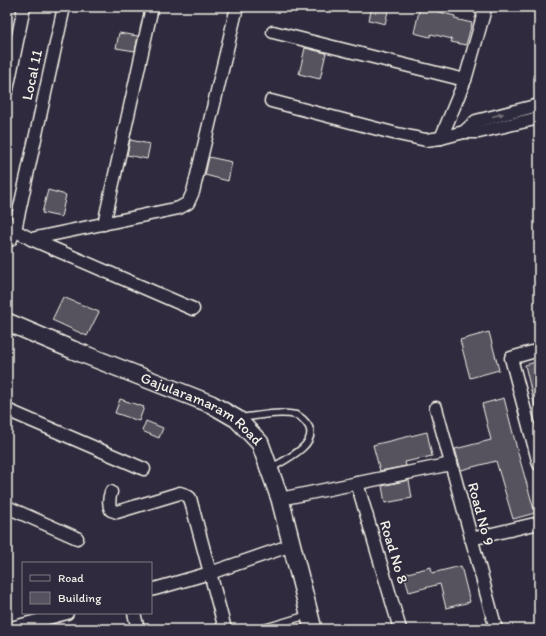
<svg xmlns="http://www.w3.org/2000/svg" width="546" height="636" font-family="Itim,sans-serif">
<rect width="100%" height="100%" fill="#2f2a3d"/>
<filter id="ink" filterUnits="userSpaceOnUse"><feTurbulence type="fractalNoise" baseFrequency=".025" numOctaves="2"/><feDisplacementMap in="SourceGraphic" scale="8" xChannelSelector="R" yChannelSelector="G"/><feConvolveMatrix kernelMatrix="1 2 1 2 8 2 1 2 1" color-interpolation-filters="sRGB"/></filter>
<g filter="url(#ink)">
<g fill="#56525f" stroke="#f4f1e8">
<path d="M372,7H389L385,24L369,20Z"/>
<path d="M420,7L455,16V19L472,23L466,45L451,42L452,39L431,34L430,37L414,33Z"/>
<path d="M119,33L138,36L135,51L116,48Z"/>
<path d="M305,48L326,53L320,79L299,74Z"/>
<path d="M130,140L150,144L147,159L127,155Z"/>
<path d="M209,157L232,162L228,181L205,175Z"/>
<path d="M48,190L66,195L61,217L42,213Z"/>
<path d="M63,297L99,312L87,336L52,320Z"/>
<path d="M489,332L499,370L470,378L460,340Z"/>
<path d="M539,361V406L535,407L525,365Z"/>
<path d="M504,398L518,453L535,513L513,519L496,461L461,470L455,449L491,440L482,404Z"/>
<path d="M120,399L144,407L139,421L115,413Z"/>
<path d="M146,421L163,428L159,438L142,431Z"/>
<path d="M427,432L432,456L405,462L406,466L380,471L373,445Z"/>
<path d="M409,480L412,498L385,503L382,486Z"/>
<path d="M461,566L470,602L446,608L440,584L409,592L404,574L431,567L432,573Z"/>
</g>
<g fill="none" stroke-linecap="round" stroke-linejoin="round">
<defs>
<g id="service">
<path d="M240,418C258,416 279,411 296,415C302,417 306,422 309,427C318,446 282,461 270,469"/>
<path d="M261,629L308,615"/>
</g>
<g id="minor">
<path d="M273,32L465,80"/>
<path d="M7,90L24,7"/>
<path d="M271,101L393,133L426,140L441,138L464,132H479L539,118"/>
<path d="M464,132L476,121L539,105"/>
<path d="M441,138L465,80L485,9L478,7"/>
<path d="M104,224L152,7"/>
<path d="M7,226L31,239L179,208L188,203L193,192L237,7"/>
<path d="M31,239L193,309"/>
<path d="M7,242L11,239L15,230L64,7"/>
<path d="M539,350L511,358L539,464"/>
<path d="M436,408L496,629"/>
<path d="M7,410L144,469"/>
<path d="M357,483L400,629"/>
<path d="M111,492C109,498 108,504 111,510L117,512L180,493L186,495L190,498L225,629"/>
<path d="M280,499L451,464"/>
<path d="M7,507L77,538"/>
<path d="M471,539L539,523"/>
<path d="M151,590L210,573L292,545"/>
<path d="M134,613L138,629"/>
<path d="M7,629L67,613"/>
</g>
<g id="secondary">
<path id="s1" d="M7,322L73,350L211,404L237,419L260,443L280,499L313,629"/>
</g>
</defs>
<use href="#service" stroke="#f4f1e8" stroke-width="9"/>
<use href="#minor" stroke="#f4f1e8" stroke-width="15"/>
<use href="#secondary" stroke="#f4f1e8" stroke-width="20"/>
<use href="#service" stroke="#2f2a3d" stroke-width="6"/>
<use href="#minor" stroke="#2f2a3d" stroke-width="12"/>
<use href="#secondary" stroke="#2f2a3d" stroke-width="17"/>
</g>
<defs><path id="oneway-solid" d="M-6-.8H1V-3.2L6.5 0L1 3.2V.8H-6Z"/></defs>
<use fill="#747079" href="#oneway-solid" transform="translate(498 115) rotate(-14)"/>
</g>
<g text-anchor="middle" dominant-baseline="central" stroke-width="3" stroke-linejoin="round" paint-order="stroke">
<g font-size="15" fill="#f4f1e8" stroke="#2f2a3d">
<text transform="translate(32 75) rotate(-78)">Local 11</text>
<text stroke="none"><textPath href="#s1" startOffset="214">Gajularamaram Road</textPath></text>
<text transform="translate(481 514) rotate(75)">Road No 9</text>
<text transform="translate(394 552) rotate(73)">Road No 8</text>
</g>
</g>
<rect width="546" height="636" fill="none" stroke="#2f2a3d" stroke-width="24"/>
<rect x="12" y="12" width="522" height="612" fill="none" stroke="#f4f1e8" stroke-width="1.5" filter="url(#ink)"/>
<rect x="22" y="562" width="130" height="52" fill="#2f2a3d" stroke="#7e7a81"/>
<rect x="30" y="575" width="20" height="6" fill="#2f2a3d" stroke="#7e7a81"/>
<text x="58" y="582" font-size="12" fill="#f4f1e8">Road</text>
<rect x="30" y="592" width="20" height="12" fill="#56525f" stroke="#7e7a81"/>
<text x="58" y="602" font-size="12" fill="#f4f1e8">Building</text>
</svg>
